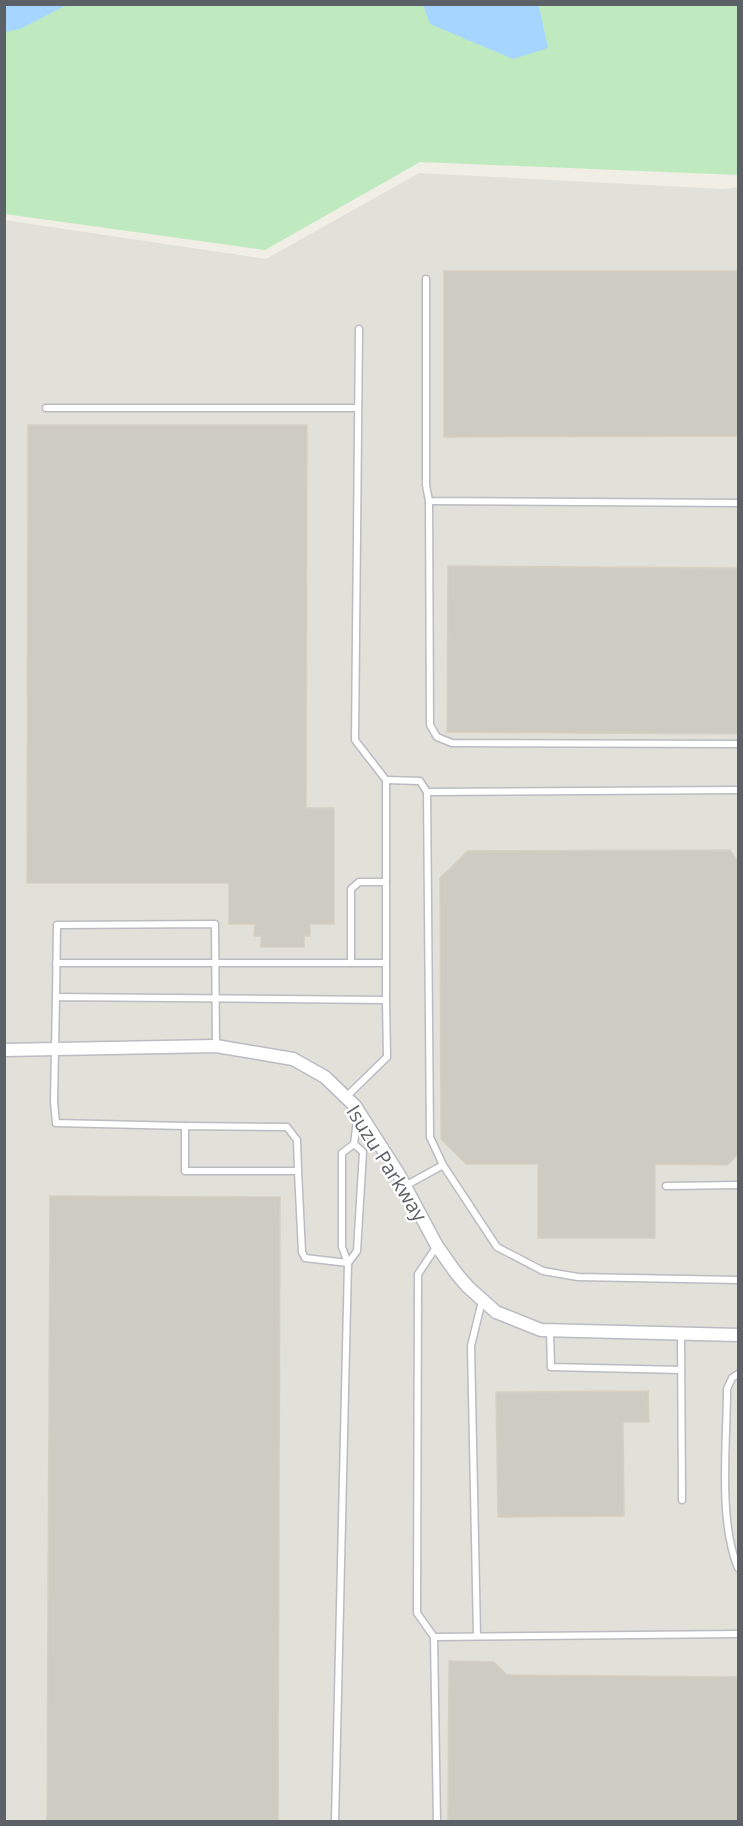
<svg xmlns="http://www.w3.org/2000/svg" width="743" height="1826" font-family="'Open Sans',sans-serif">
<rect width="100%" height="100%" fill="#f0eee5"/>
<path fill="#e1e0d9" d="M419,173L723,189L738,187V1821H5L4,220L266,259Z"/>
<path fill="#bfeac0" d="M5,5H738V175L420,162L265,250L5,214Z"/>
<g fill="#a6d5ff">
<path d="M4,5L5,4L67,5L20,29L5,32Z"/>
<path d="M423,5H541L539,6L548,48L513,59L430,24Z"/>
</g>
<g fill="#cecbc3" stroke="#d6d0c2" stroke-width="1.5">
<path d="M444,271H738V436L444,437Z"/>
<path d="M28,425H307L306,808H334V924H310V936H304V947H261V936H254L255,924H229V883H27Z"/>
<path d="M448,566L738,568V734L447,732Z"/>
<path d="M730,850L738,862V1154L728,1165L655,1164V1238H538V1164H466L441,1139L440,878L468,851Z"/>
<path d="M50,1196L280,1197L278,1821H47Z"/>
<path d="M648,1391L649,1422H623L624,1516L498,1517L496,1392Z"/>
<path d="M449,1661L494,1662L507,1675L738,1677V1821H448Z"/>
</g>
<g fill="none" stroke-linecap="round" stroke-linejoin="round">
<defs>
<g id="lane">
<path d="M426,279V485L429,501L738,503"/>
<path d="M359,329L355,740L386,780V1000"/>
<path d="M46,408H358"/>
<path d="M429,501L430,725L437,737L452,743L738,744"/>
<path d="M386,780L420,781L427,792"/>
<path d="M56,963H386"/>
<path d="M351,963V889L359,882H386"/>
<path d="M56,997L57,925L215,924L216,1046"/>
<path d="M185,1126L56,1123L54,1102L56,997L386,1000L387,1057L346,1097"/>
<path d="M354,1144L363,1152L357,1251L348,1263L342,1247V1153L354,1144L358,1112"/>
<path d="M443,1165L430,1137L427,792L738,790"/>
<path d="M298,1171L297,1140L287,1127L185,1126V1171H298L302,1252L305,1258L348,1263L335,1822"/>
<path d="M405,1186L443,1165L497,1247L543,1271L578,1277L738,1280"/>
<path d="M666,1186L738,1185"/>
<path d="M550,1331L551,1367L681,1370"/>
<path d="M681,1334L682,1500"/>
<path d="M738,1374L732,1378L727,1389C727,1443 718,1520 738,1568"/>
<path d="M477,1635L471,1346L482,1301"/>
<path d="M434,1637L738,1634"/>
<path d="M437,1822L434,1637L417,1613L418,1274L437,1246"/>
</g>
<path id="street" d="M4,1050L216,1046L293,1059L325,1077L355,1106L398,1173L437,1246L456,1273L468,1287L496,1312L541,1330L738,1335"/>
</defs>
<use href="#lane" stroke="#b9bcc2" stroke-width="9"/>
<use href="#street" stroke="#b9bcc2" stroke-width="15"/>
<use href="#lane" stroke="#fff" stroke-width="6"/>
<use href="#street" stroke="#fff" stroke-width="12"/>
</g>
<g text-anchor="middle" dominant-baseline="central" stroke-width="4.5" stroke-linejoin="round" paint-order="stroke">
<g font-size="20" fill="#5c6167" stroke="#fff">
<text transform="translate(387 1163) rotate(58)">Isuzu Parkway</text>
</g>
</g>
<rect width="743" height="1826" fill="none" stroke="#5c6167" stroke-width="12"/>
</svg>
